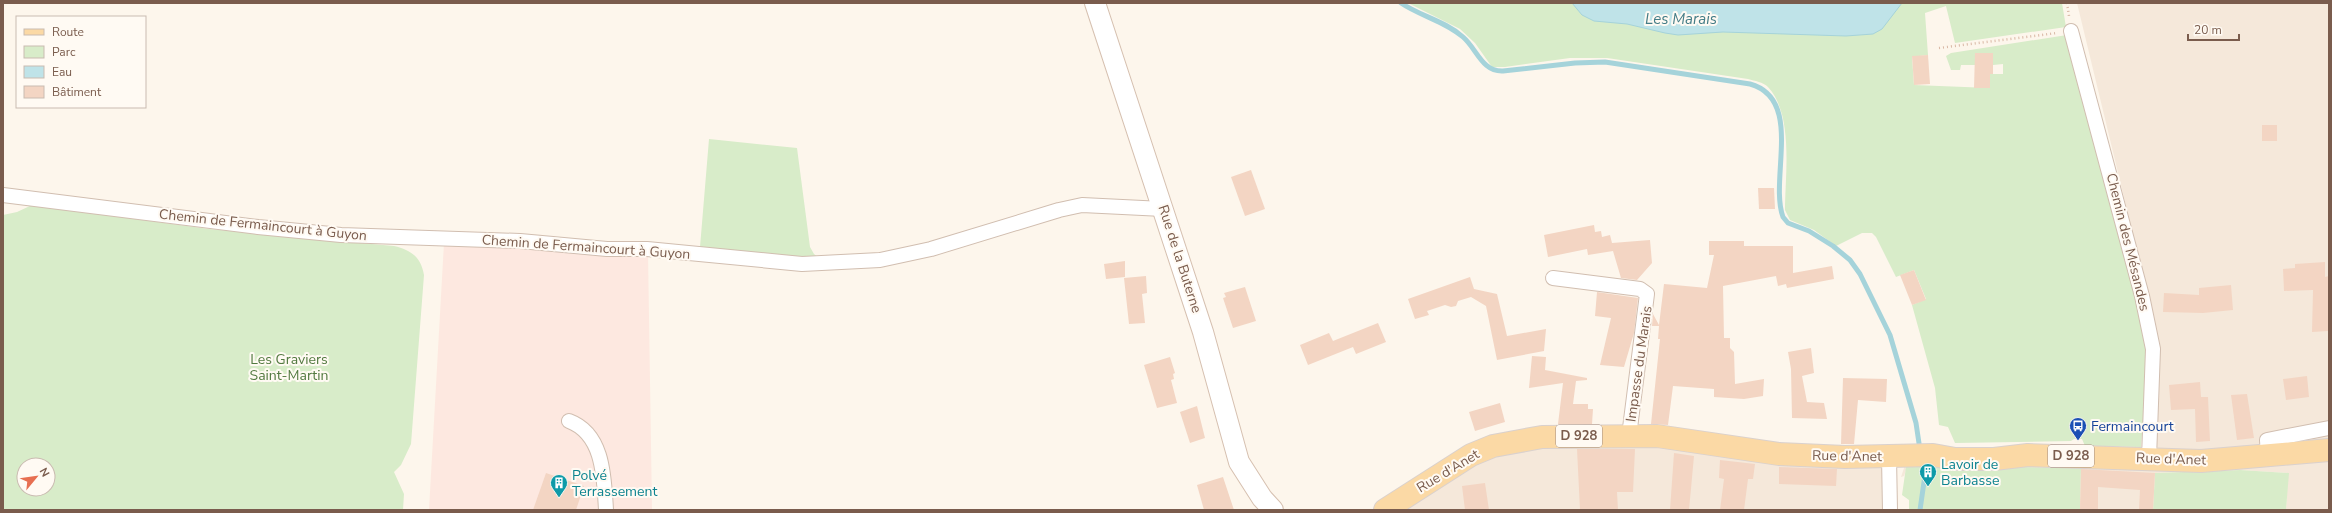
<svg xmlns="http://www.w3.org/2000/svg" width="2332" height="513" font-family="'Nunito Sans',sans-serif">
<rect width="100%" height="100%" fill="#fdf6ec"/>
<g fill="#f5e8da">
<path d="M2077,3H2329V444L2248,451H2156L2143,276Z"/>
<path d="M1632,442L1803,463L1882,468L1884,469L1887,510H1407L1410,505L1471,464L1510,450Z"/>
<path d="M2329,459V510H2286L2288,473L2240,470L2155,473L2153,510H2080L2081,468L1907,467L1904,476L1901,477L1905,465Z"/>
</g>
<path fill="#fde8e0" d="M444,243L648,254L652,510H429Z"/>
<g fill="#d8ecc9" fill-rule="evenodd">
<path d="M1408,3H2062L2066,27L1955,43L1946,6L1925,13L1928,55L1912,57L1914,85L1990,88V74H2003V64L1993,65V53H1975V65H1961L1960,70H1951L1946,56L1951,53L2067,35L2133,280L2148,356L2141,447L2085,446L2082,439H2074L2071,441L1955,443L1948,427L1939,425L1935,388L1912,305L1926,299L1914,270L1896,277L1876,237L1872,233H1862L1836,246L1814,230L1790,220L1785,210C1785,175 1794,115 1768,87C1763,82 1755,81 1748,79L1607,58H1570L1505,67H1492L1475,43L1460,29Z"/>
<path d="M709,139L797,148L810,247L814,254L820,259L700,247Z"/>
<path d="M32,205L209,229L394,246C411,250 421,257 424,275L411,444L401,465L394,472L404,494L403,510H3V215L17,212ZM24,465H48V489H24Z"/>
<path d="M1934,466L2081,468L2080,510H1909V500L1902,495L1906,467Z"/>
<path d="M2240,470L2289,473L2286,510H2153L2155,473Z"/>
</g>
<path fill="#bfe3e8" stroke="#a5d3da" d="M1572,3H1902L1882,29L1873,34L1846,36L1723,32L1678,35L1665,33L1627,24L1594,21L1582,15Z"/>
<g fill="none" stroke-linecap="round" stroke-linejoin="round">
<g stroke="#a5d3da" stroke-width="5">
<path d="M1401,3C1420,16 1445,21 1463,37C1477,49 1482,72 1503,71L1575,63L1605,62L1750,84C1804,99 1769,179 1783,217L1788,223L1809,231L1833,246L1850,260L1860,274L1890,335L1916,423L1920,450"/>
<path d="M1920,510L1925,475L1922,460"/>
</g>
</g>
<g fill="#f3d5c3">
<path d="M1975,53H1993V74H1990V88H1974Z"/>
<path d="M1928,55L1930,84L1914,85L1912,56Z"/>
<rect x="2262" y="125" width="15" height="16"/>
<path d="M1251,170L1265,209L1245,216L1231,177Z"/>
<path d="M1758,188H1774L1775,209H1759Z"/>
<path d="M1594,225L1595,232L1601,231L1602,237L1610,235L1612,243L1650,240L1652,263L1637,280L1621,278L1613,251L1588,255L1587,249L1548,257L1544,235Z"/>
<path d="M1709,241H1744V246H1793V273L1832,266L1834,279L1787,288L1786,284L1778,286L1776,276L1723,286L1724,338H1730V348L1734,352L1735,384L1764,379L1763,396L1744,399L1714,397V389L1673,386L1668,425L1651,424L1660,339H1658L1659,326H1652L1653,314L1659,325L1664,284L1707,288L1714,255H1709Z"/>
<path d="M1125,261V277L1106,279L1104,264Z"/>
<path d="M2325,262V277L2329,276L2328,331L2312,332L2313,290L2284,291L2283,269L2295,268V264Z"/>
<path d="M1914,270L1926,300L1912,305L1900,275Z"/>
<path d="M1146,276L1147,293L1142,294L1145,323L1129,324L1124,278Z"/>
<path d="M1470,277L1474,289L1497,294L1507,336L1546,329L1544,351L1497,360L1486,306L1471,297L1458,301L1456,306L1451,307L1445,305L1427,311L1429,315L1415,319L1408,299Z"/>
<path d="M2231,285L2233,310L2203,313L2163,312L2164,293L2199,295V288Z"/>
<path d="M1245,287L1256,321L1233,328L1223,298L1226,297L1224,293Z"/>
<path d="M1597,292L1638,298L1634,333L1624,367L1600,365L1611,318L1595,316Z"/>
<path d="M1378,323L1386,342L1356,354L1353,347L1308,365L1300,345L1329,333L1333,341Z"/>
<path d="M1811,348L1814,373L1802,376L1807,402L1824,403L1827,419L1792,418L1791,369L1788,352Z"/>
<path d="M1532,356L1546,357L1545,370L1587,378V380L1576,381L1573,404H1588V409H1593L1592,424H1558L1563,383L1529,388Z"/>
<path d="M1170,357L1175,373L1173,374L1174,379L1171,380L1177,403L1157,408L1144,365Z"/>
<path d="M2307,376L2309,397L2286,400L2283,379Z"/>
<path d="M1843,378L1887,379L1886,402L1858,400L1854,444H1841Z"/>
<path d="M2200,382L2201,397H2208L2210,441L2196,442L2195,409L2171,410L2169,385Z"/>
<path d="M2247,394L2254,438L2237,440L2231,395Z"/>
<path d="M1500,403L1505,422L1475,431L1469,412Z"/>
<path d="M1197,406L1205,438L1190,443L1180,412Z"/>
<path d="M1577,449H1635L1633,492H1617L1618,510H1580Z"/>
<path d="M1674,453L1694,456L1689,510H1670Z"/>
<path d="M1720,460L1755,464L1753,479H1748L1744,510H1720L1724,479L1719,478Z"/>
<path d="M1779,467L1837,469L1836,486L1779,484Z"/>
<path d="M2081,469L2155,473L2153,510H2139L2140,490L2098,487V510H2080Z"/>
<path d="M546,473L584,486L576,510H533Z"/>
<path d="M1223,477L1234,510H1204L1197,485Z"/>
<path d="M1485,483L1489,510H1465L1462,486Z"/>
</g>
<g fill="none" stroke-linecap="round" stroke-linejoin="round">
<defs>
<g id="street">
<path d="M2071,31L2142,296L2153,349L2149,458"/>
<path d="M3,195L258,227L341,235L520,241L607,249H647L802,264L880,260L931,249L1059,210L1082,205L1163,209"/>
<path d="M1553,278L1640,289L1647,294L1629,436"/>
<path d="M569,421C604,434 604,478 606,510"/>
<path d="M2268,456L2267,440L2329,428"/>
<path d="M1889,457L1890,510"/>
</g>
<path id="secondary" d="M1095,3L1203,332L1239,462L1262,498L1273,510"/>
<path id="primary" d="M1385,510L1471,455L1493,446L1542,437L1657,436L1779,454L1845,457L1933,455L1955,459H1994L2028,455L2201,461L2329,450"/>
</defs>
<use href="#street" stroke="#d1beb0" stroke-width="16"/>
<use href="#secondary" stroke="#d6c0b0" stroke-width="22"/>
<use href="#primary" stroke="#dad1cd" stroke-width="24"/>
<g stroke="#d9b8a5" stroke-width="2.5" stroke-dasharray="1 3" stroke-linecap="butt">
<path d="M2067,3L2069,16"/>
<path d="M1939,48L2057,33"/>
</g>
<use href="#street" stroke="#fff" stroke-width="14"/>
<use href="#secondary" stroke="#fff" stroke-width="20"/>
<use href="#primary" stroke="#fbd9a5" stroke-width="22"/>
</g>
<defs>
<symbol id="bus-pin" viewBox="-11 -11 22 30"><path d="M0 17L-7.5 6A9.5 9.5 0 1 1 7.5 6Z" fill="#1a4fb4" stroke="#fffaf3"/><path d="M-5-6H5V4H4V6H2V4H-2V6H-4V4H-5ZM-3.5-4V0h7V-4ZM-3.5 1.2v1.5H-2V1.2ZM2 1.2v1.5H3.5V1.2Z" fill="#fff"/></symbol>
<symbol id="building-pin" viewBox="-11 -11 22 30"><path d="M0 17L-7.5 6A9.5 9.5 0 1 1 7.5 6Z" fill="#0f9aa8" stroke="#fffaf3"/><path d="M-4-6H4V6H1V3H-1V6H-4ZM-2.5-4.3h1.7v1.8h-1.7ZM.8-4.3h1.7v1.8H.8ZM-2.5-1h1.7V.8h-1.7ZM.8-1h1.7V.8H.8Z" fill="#fff"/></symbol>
</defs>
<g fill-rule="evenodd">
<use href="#bus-pin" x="2068" y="416" width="20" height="27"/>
<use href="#building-pin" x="1918" y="462" width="20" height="27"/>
<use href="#building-pin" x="549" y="473" width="20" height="27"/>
</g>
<g text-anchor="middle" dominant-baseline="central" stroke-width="4" stroke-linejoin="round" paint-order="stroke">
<g fill="#fffaf3" stroke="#a28b7f" stroke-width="1">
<rect x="1556" y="425" width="46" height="22" rx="3"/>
<rect x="2048" y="445" width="46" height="22" rx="3"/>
</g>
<g font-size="13" font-weight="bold" fill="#7a5c4d">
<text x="1579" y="436">D 928</text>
<text x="2071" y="456">D 928</text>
</g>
<g font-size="14" fill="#7a5c4d" stroke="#fffaf3">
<text transform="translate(263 225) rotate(6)">Chemin de Fermaincourt à Guyon</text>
<text transform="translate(2128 242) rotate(76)">Chemin des Mésandes</text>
<text transform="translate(586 247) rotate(4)">Chemin de Fermaincourt à Guyon</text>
<text transform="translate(1180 259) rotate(72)">Rue de la Buterne</text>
<text transform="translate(1639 364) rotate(-82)">Impasse du Marais</text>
<text transform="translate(1847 456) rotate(1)">Rue d'Anet</text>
<text transform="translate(2171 459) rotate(2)">Rue d'Anet</text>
<text transform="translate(1448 471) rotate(-31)">Rue d'Anet</text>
</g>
<g font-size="14" fill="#537a41" stroke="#fffaf3">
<text x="289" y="359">Les Graviers<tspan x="289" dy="16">Saint-Martin</tspan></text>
</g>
<g font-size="14" fill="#164399" stroke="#fffaf3" text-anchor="start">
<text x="2091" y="426">Fermaincourt</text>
</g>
<g font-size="14" fill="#0d838f" stroke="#fffaf3" text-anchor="start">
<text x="1941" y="464">Lavoir de<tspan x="1941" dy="16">Barbasse</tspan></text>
<text x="572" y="475">Polvé<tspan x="572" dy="16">Terrassement</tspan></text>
</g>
<g font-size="15" font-style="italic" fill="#437c86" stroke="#fffaf3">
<text x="1681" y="19">Les Marais</text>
</g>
</g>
<rect width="2332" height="513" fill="none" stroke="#7a5c4d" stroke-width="8"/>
<rect x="16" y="16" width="130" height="92" fill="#fffaf3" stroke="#cabbb1"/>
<rect x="24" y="29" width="20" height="6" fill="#fbd9a5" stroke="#cabbb1"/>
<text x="52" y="36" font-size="12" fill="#7a5c4d">Route</text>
<rect x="24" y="46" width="20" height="12" fill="#d8ecc9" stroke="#cabbb1"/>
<text x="52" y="56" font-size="12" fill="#7a5c4d">Parc</text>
<rect x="24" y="66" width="20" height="12" fill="#bfe3e8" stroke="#cabbb1"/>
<text x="52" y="76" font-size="12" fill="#7a5c4d">Eau</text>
<rect x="24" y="86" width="20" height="12" fill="#f3d5c3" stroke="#cabbb1"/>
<text x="52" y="96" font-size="12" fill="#7a5c4d">Bâtiment</text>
<g transform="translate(36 477) rotate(61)"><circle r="19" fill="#fffaf3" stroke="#cabbb1"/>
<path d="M0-3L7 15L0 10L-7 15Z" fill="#e76f51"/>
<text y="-6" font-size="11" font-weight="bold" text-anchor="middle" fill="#7a5c4d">N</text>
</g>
<path d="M2188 34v6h51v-6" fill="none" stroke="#7a5c4d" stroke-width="2"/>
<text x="2194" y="34" font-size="12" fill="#7a5c4d" stroke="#fffaf3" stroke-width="3" paint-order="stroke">20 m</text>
</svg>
